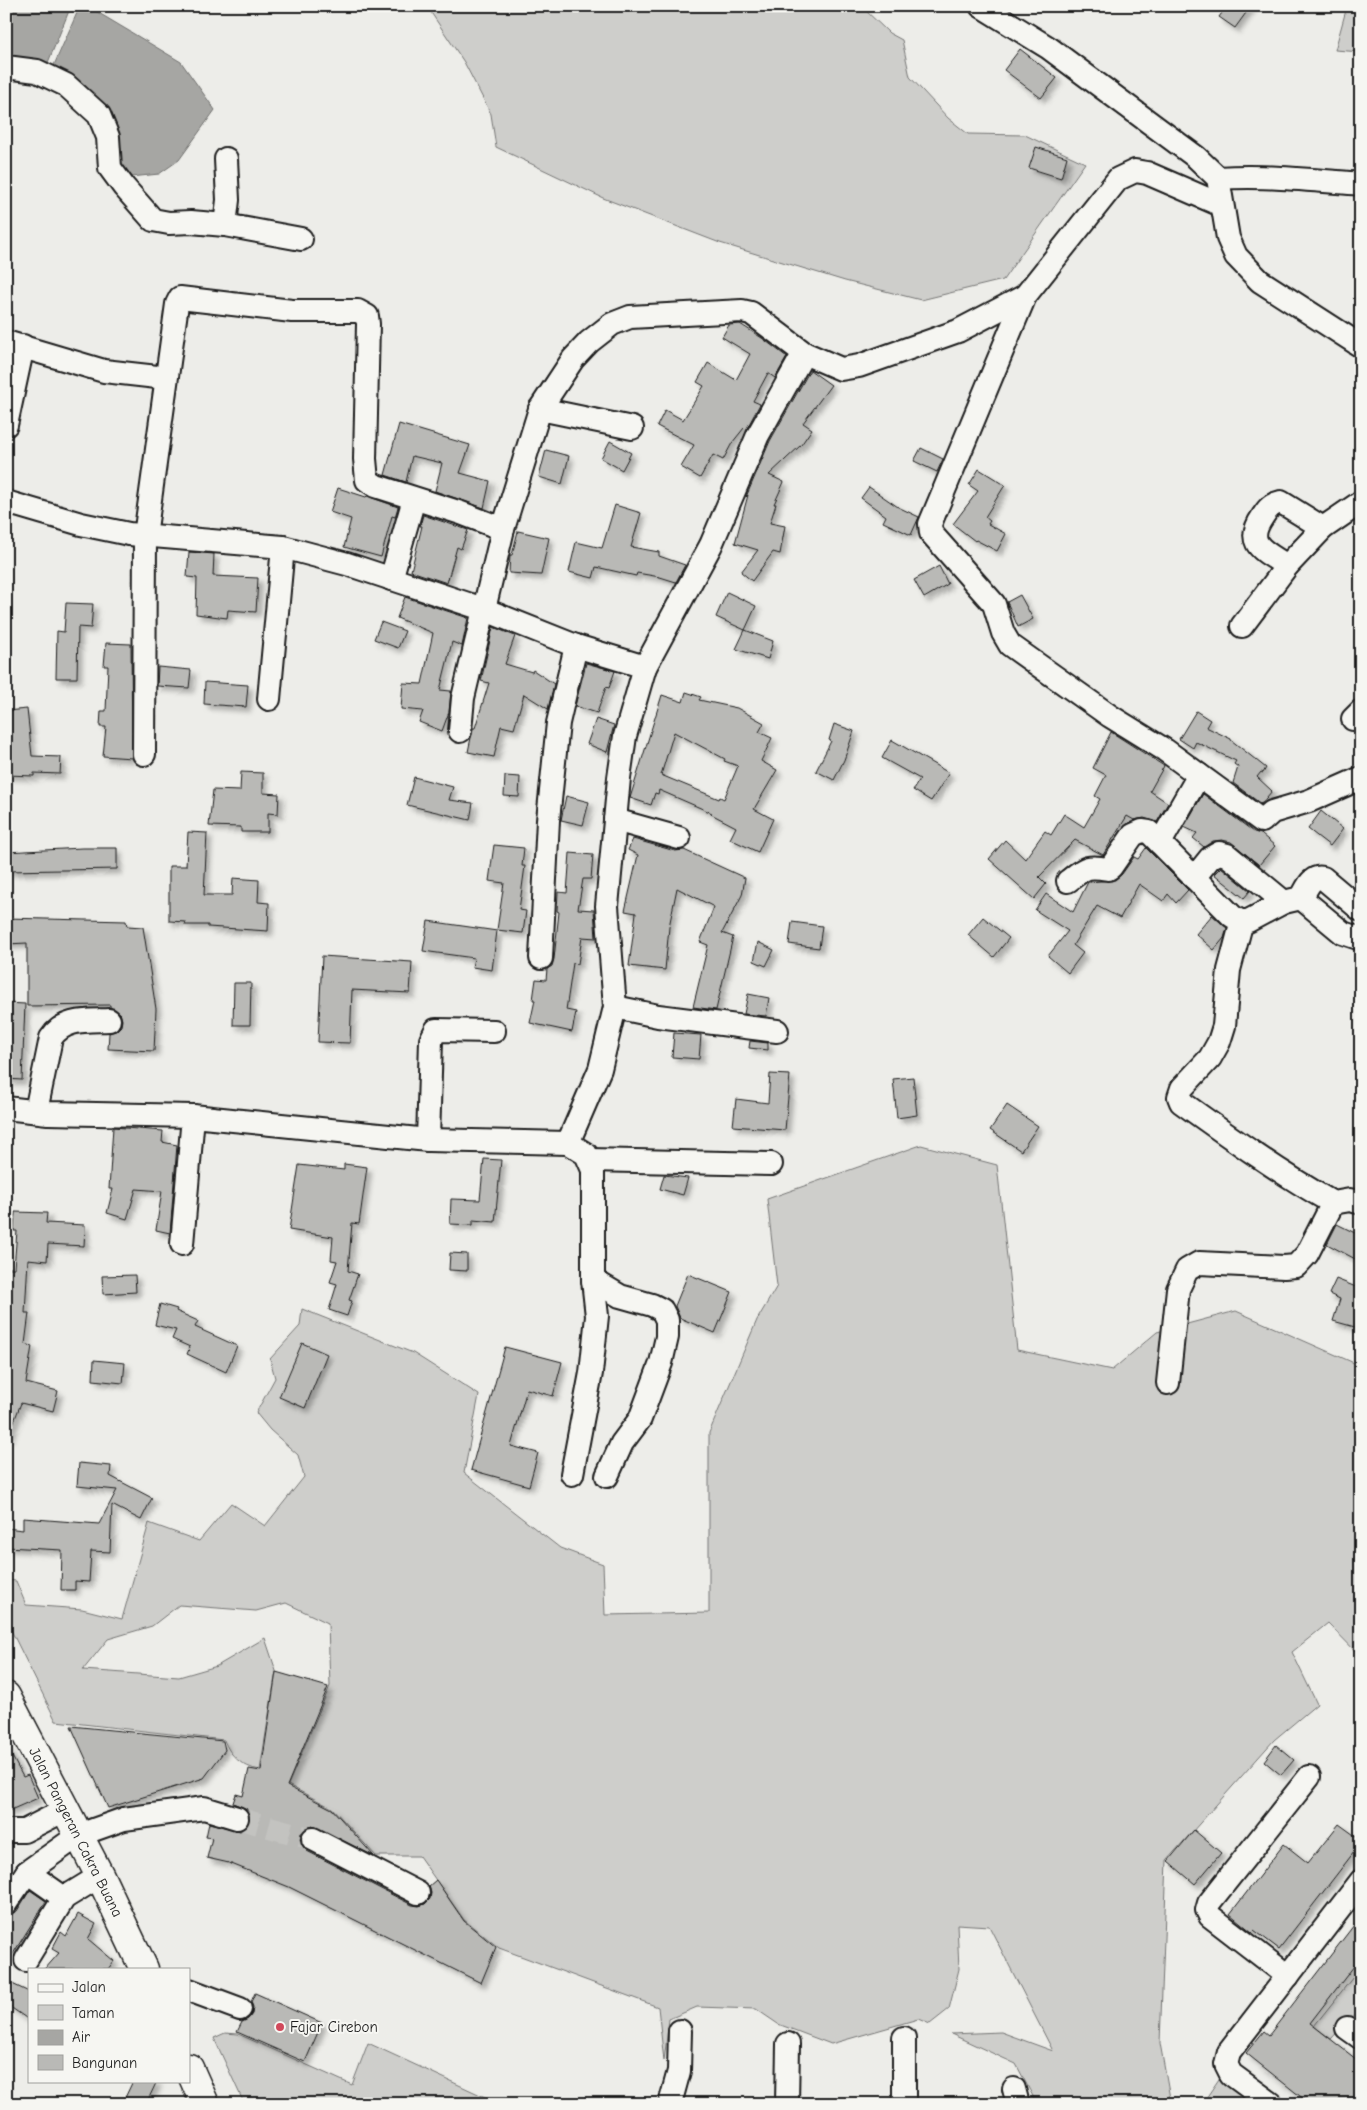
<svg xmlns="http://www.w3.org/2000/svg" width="1367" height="2110" font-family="'Comic Neue',sans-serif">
<defs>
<filter id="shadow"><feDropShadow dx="4.5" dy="4.5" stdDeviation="2.5" flood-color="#0004"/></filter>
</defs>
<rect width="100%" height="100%" fill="#edede9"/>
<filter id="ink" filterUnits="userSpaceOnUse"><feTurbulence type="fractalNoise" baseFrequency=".02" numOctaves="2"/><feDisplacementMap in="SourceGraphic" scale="10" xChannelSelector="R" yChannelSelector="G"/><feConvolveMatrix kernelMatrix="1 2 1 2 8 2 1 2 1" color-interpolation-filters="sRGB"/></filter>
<g filter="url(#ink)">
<g fill="#cececb" stroke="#757574">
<path d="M424,6H861L889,33L902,40L910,77L948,118L968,134L1025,135L1085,163L1003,280L921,300L845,281L720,243L603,198L496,147L491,114L464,62L430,11Z"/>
<path d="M1333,6H1361V52L1335,50L1346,10Z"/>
<path d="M921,1145L997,1165L1017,1350L1112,1370L1157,1332L1236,1311L1361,1366V1657L1328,1623L1292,1652L1317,1704L1274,1740L1167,1860L1160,2043L1171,2104H1037L1016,2064L951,2034L1001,2032L1053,2051L989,1926L957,1924L959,1969L949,2009L930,2024L918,2019L831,2044L778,2024L756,2009L697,2007L669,2019L664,2061L658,2007L499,1948L464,1920L419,1856H376L332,1808L288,1785L330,1686L328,1623L286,1603L256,1611L179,1605L152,1626L108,1639L83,1670L179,1677L217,1666L265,1638L276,1671L260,1770C242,1767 230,1756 224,1740L56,1721L6,1620V1580L16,1581L26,1605L82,1609L122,1619L149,1523L199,1541L231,1503L265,1526L304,1477L298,1455L270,1430L256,1413L275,1378L270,1359L300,1326L302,1309L413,1353L479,1395L464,1473L560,1548L603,1564L605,1615L709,1613V1433L757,1320L777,1286L767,1199Z"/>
<path d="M1361,1967V2007L1331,2039L1314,2026Z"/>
<path d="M225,2033L238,2034L352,2085L368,2043L500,2104H265L252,2099L243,2101L214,2038Z"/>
<path d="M1219,2079L1252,2104H1202Z"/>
</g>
<g fill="#a6a6a3" stroke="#6f6f6d">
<path d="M6,6H71L47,65L6,57Z"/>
<path d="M80,6H87L181,62L215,110L179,160L159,174L122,178L113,144L51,72Z"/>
</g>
<g fill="#b9b9b6" stroke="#1c1c1c" fill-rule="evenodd" filter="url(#shadow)">
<path d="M1227,6H1251L1235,28L1219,17Z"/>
<path d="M1020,49L1057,78L1041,98L1004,70Z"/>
<path d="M1036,147L1067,157L1061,178L1029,168Z"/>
<path d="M740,324L762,338L787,357L775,378L768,373L753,401L760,404L746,430L744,428L732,443L723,460L713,455L700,478L681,467L694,445L657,426L665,410L683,420L704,386L697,382L708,363L736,380L750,354L722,337L729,325Z"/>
<path d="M810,370L831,385L803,423L812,429L801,445L769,475L784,482L774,504H776L770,523L785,526L780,554L773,552L752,581L741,572L758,550L735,543L748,495L746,497L770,441Z"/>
<path d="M399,424L470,445L460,473L490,481L484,508L435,491L442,463L412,456L406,482L385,475Z"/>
<path d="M610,441L631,453L622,470L601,458Z"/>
<path d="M921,448L943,459L937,472L914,461Z"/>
<path d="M546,450L569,456L562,484L539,477Z"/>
<path d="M979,469L1005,485L985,517L990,521L988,524L1006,534L997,551L976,540L975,541L953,524L978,491L969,485Z"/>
<path d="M869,487L898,507L919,517L911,535L883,522L886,516L861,498Z"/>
<path d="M338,488L366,497L367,496L398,507L395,517L392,516L381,557L344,547L351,519L330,512Z"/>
<path d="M615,505L641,513L631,547L659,552V556L685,565L676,582L660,577L637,573L636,576L596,567L593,578L569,572L576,542L602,548Z"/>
<path d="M423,515L468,530L461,549L457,547L447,583L411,571L422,526H420Z"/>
<path d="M518,531L549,538L541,575L509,573L510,555H512Z"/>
<path d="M189,552L214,554L213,576L258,578L256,612L228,610L227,618L196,614L197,578L187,577Z"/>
<path d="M939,566L948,584L924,598L914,580Z"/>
<path d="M727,592L756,606L745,630L716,617Z"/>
<path d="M1020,595L1033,619L1018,627L1007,602Z"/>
<path d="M405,597L468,618L462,646L452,642L440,690L451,691L449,712L442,731L419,722L423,711L401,709L403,683L422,684L433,633L397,618Z"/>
<path d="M66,603L93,604L91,628L78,627L77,678H56L57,631L64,632Z"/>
<path d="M381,622L405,631L398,648L374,639Z"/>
<path d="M493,627L515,636L505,664L532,672L533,670L554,684L548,709L524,694L514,729L501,726L494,757L468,752L473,728H475L489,683L481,681Z"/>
<path d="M745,630L773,641L768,659L736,649Z"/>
<path d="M106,643L131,644L132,758L103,756L106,727H100L101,711H106L108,666H104Z"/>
<path d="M586,663L615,671L609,688L606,687L597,713L575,706Z"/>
<path d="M158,667L191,670L189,688L157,686Z"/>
<path d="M205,682L248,685L246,707L204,704Z"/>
<path d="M686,692L701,697L699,700L737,708L764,723L759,732L772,738L761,761L777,770L754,809L773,819L758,852L730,839L736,827L711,814L712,813L659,790L658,794L655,793L651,805L630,798L662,695L683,702ZM674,732L725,759L724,761L738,766L724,799L720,797L719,799L661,775Z"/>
<path d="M27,709L32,756L61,757L60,774L34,773V776L6,775V711Z"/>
<path d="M1196,711L1210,720L1206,727L1231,739V740L1266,768L1263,773L1261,772L1257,777L1272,791L1261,804L1233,783L1238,767L1234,764L1236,761L1196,742L1193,748L1179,739Z"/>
<path d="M596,719L614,725L607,752L587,744Z"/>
<path d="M834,724L854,731L844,760L834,780L816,771L831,741L829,740Z"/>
<path d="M1111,732L1164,766L1150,791L1168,803L1157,822L1144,818L1134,820L1127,816L1103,855L1075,840L1039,877L1046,884L1034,899L989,859L1005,840L1025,859L1045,831L1051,835L1064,814L1084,827L1100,799L1095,796L1106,775L1093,768Z"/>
<path d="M892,740L949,773L931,801L913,790L920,779L882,758Z"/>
<path d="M241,772L263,773V793L279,794L278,814L268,813V832H241V827L209,826L213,790L240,791Z"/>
<path d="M505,776L520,777L519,797L504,796Z"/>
<path d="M414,777L453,787L449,800L473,803L470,820L407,805Z"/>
<path d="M1203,794L1254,832L1261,834L1275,846L1259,865L1231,842L1222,840L1213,841L1204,847L1193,838L1197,833L1184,827Z"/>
<path d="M566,796L589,802L583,825L561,820Z"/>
<path d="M1321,811L1343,829L1330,846L1308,829Z"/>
<path d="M188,832L207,833L204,895H232L233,878L259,880L258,902L269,903L268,931L208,927V925H185L186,922L169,921V866H186Z"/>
<path d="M633,839L675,851L684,850L745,878L742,895L722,933L733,937L716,1010L693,1007L708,945L700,942L714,907L677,888L669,927L665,970L629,966L636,913L625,911L638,855L628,850Z"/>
<path d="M494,845L524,848L522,866H525L519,910L526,911L523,933L497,930L504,883L489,881Z"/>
<path d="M82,848H117V869L6,871V852Z"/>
<path d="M1146,848L1188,890L1176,903L1168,894L1163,901L1139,884L1120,918L1097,906L1073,945L1083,953L1068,973L1048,956L1068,931L1035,910L1046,894L1073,912L1088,882L1115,880L1122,874L1134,857L1138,859Z"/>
<path d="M570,853L593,855L591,879H583L578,909L594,910L596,938L582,937L578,964L573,963L566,1010L576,1012L572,1032L530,1023L535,1000H533L536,979L546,980L547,969L552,966L554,959L559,912L557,911L558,892L567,893Z"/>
<path d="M1221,867L1250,891L1244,898L1214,874Z"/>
<path d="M1212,915L1227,928L1224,938L1214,950L1196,934Z"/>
<path d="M983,917L1009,938L994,957L968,935Z"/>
<path d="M6,918L126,921L127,926L143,927L156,1009L154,1051L108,1049L109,1033L116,1031L121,1026L122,1020L120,1013L110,1007V1005L27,1006V943L6,944Z"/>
<path d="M428,921L497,931L492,970L472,967L474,958L423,951Z"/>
<path d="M792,922L822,926L819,948L789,944Z"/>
<path d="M758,942L774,950L766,966L754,961Z"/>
<path d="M322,956L412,962L410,993L352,990L350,1043L318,1042Z"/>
<path d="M234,983H251L250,1025H233Z"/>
<path d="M748,994L769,998L766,1016L744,1014Z"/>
<path d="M6,1003L25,1004L22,1080L6,1079Z"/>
<path d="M674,1033L701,1035L699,1059L672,1057Z"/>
<path d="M750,1041L768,1043V1050L749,1048Z"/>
<path d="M770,1074L790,1075L785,1130L733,1126L736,1099L768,1103Z"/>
<path d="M913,1077L917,1115L897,1118L893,1079Z"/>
<path d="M1007,1105L1038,1126L1021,1151L990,1130Z"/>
<path d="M113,1127L163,1131L162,1142L177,1145L170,1233L156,1230L162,1191L136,1189L127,1219L107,1213L113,1189H109Z"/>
<path d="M484,1159L501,1160L495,1222L473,1220V1225L450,1224L451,1199L480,1200Z"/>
<path d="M344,1164L367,1167L359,1224L352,1223L348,1271L358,1274L349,1300L352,1301L347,1316L329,1310L337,1284L330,1282L337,1261L331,1260L333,1237L289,1230L299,1165L344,1170Z"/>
<path d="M664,1175L688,1178L683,1195L660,1189Z"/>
<path d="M15,1212L47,1213L46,1223L85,1225L84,1246L48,1244L47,1261L28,1259L25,1313H29L25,1344L32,1346L26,1383L58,1391L53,1411L21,1403L8,1437H6V1268H14L17,1231H14Z"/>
<path d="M1337,1224L1361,1236V1262L1327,1244Z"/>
<path d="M450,1253L467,1254V1271L449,1270Z"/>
<path d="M688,1274L732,1292L715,1333L680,1318L675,1306Z"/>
<path d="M135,1275L136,1292L103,1294L102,1276Z"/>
<path d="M1336,1279L1361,1289V1309L1355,1327L1333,1321L1340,1299L1329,1294Z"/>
<path d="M160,1304L177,1309L176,1311L198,1321L195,1327L237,1346L226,1372L187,1354L190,1347L172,1339L176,1330L155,1325Z"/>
<path d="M302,1343L327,1354L305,1408L279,1397Z"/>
<path d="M505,1347L562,1362L553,1396L527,1389L511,1446L538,1453L529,1486L471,1470Z"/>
<path d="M94,1360L125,1363L123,1383L93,1380Z"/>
<path d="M79,1463L111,1466L110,1476L152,1498L141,1520L112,1505L110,1552L91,1551L89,1582L75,1581V1590H61L62,1550L6,1547V1528L23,1530V1518L99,1524L117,1490L77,1486Z"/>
<path d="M276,1672L328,1687L287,1786L332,1809L374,1856L313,1826L306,1828L301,1833L300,1840L302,1846L307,1851L412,1905L419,1906L425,1904L430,1899L431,1893L429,1886L436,1880L464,1921L496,1947L481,1983L289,1887L229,1863L207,1858L212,1838L206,1837L209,1823L240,1831L246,1828L249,1822L250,1816L247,1809L233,1803L236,1794L243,1796L249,1769L261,1771Z"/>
<path d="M71,1726L223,1741L225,1750L204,1778L108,1808Z"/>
<path d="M6,1745L23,1777L28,1775L38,1798L6,1812Z"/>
<path d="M1276,1745L1294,1760L1281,1775L1264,1761Z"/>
<path d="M1339,1824L1361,1840V1843L1279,1949L1254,1930L1252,1932L1230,1914L1284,1844L1308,1863Z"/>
<path d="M1194,1830L1221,1853L1195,1884L1168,1861Z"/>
<path d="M30,1890L46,1901L6,1965V1916L17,1911Z"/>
<path d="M78,1914L96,1924L88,1939L114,1961L108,1969H45L59,1953L52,1949L61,1932L66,1936Z"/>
<path d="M1361,1916V1957L1310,2023L1361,2063V2104H1310L1246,2053L1264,2031L1269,2035Z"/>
<path d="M6,1981L29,1992V2020L6,2004Z"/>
<path d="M255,1993L322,2023L305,2062L237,2032L242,2022L248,2019L252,2014L253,2007L251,2002Z"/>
<path d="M133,2081H157L146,2104H122Z"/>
</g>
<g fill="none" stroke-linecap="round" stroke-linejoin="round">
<path stroke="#c3c3c0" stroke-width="22" stroke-dasharray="22 11" stroke-linecap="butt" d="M237,1818L313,1839"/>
<defs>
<g id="minor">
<path d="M981,6L1049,48L1196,157L1218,178L1228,238L1236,256L1260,281L1361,346"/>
<path d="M6,67L37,71L66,85L99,115L108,137L110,168L124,187L153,220L169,223L191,222L225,225L301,239"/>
<path d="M1218,178C1266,175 1313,180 1361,184"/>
<path d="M1221,205L1147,173L1135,171L1118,179L1025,296L930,524L931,533L994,604L1003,633L1010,645L1110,716L1165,750L1262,821L1272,812L1309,801L1361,778"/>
<path d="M225,225L228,200L226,159"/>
<path d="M6,342L104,371L166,378"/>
<path d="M540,409L573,359L589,342L612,324L630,317L742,311L751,313L804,353"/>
<path d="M6,425L23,346"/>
<path d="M6,502L81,524L129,534L283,547L347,564L483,609L576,646L645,667L625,736L619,778L607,906L615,1007L600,1069L568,1143L428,1140L193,1116L48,1113L6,1108"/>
<path d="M1287,566C1265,551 1243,545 1263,516C1268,508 1272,504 1281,502L1323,528"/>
<path d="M391,579L414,499"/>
<path d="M1242,626L1287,566L1323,528L1361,502"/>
<path d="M645,667L711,545L758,435L804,353L841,369L859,366L958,331L1025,296"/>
<path d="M269,699L283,547"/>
<path d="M1353,719L1361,711"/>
<path d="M460,731L463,698L503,529"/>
<path d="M144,754L145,536L177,304L180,298L292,311H358L367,316L368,324L365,459L367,480L376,486L461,513L503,529L540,409L632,428"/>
<path d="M615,820L679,838"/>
<path d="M1160,843L1199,775"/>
<path d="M1194,878L1210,858L1219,853L1227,855L1284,902"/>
<path d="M1068,881C1085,868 1086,865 1108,869L1111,867L1133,835L1142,831L1149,832L1232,916L1240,921H1248L1284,902L1301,898"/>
<path d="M1361,910L1323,878C1311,875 1307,889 1301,898L1343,933L1361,939"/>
<path d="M1242,921L1229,970L1224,1026L1219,1042L1210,1058L1182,1088L1179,1097L1181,1102C1231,1138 1280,1173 1333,1203"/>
<path d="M541,958L548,820L558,723L576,646"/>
<path d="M615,1007L658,1016L777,1031"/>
<path d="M36,1111L51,1038C64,1018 87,1021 109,1020"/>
<path d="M428,1140L431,1040L436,1030L494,1031"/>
<path d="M568,1143L586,1154L593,1170V1280L597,1316L591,1373L572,1474"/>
<path d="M590,1160L771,1164"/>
<path d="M182,1244L193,1116"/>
<path d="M593,1280L620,1296L652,1305L662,1310L667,1320V1337L661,1363L640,1419L622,1443L607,1476"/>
<path d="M1168,1383L1178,1289L1187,1270L1199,1263L1284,1267L1296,1266L1307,1254L1333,1203L1350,1200L1361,1203"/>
<path d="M6,1831H24L65,1810"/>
<path d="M313,1839L418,1893"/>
<path d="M27,1872L64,1898"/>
<path d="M6,1903L27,1872L79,1835L124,1819L204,1808L237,1818"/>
<path d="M26,1960L64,1898L100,1876"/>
<path d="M1288,1976L1210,1916L1207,1910L1209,1903L1309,1777"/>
<path d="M189,1990L240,2009"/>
<path d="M1347,2028L1361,2038"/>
<path d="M1014,2089L1018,2104"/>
<path d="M670,2104L679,2071L680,2031"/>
<path d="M787,2104L788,2044"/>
<path d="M904,2104V2038"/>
<path d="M1272,2104L1231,2074L1226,2064L1229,2052L1361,1881"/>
</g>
<g id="major">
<path d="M6,1696L100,1876L144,1969"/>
<path d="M189,2068L205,2104"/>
</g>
</defs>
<use href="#minor" stroke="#1c1c1c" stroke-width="26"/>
<use href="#major" stroke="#1c1c1c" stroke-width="31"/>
<path stroke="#1c1c1c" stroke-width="3" stroke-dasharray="5 4" stroke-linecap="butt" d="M32,6L33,7"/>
<use href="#minor" stroke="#f6f6f2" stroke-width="22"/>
<use href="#major" stroke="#f6f6f2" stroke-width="28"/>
</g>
</g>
<circle fill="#d1495b" stroke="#f6f6f2" stroke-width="2" cx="280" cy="2027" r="5"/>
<g text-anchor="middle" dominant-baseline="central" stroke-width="4" stroke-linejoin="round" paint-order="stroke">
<g font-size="15" fill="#1c1c1c" stroke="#f6f6f2">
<text transform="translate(76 1832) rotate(63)">Jalan Pangeran Cakra Buana</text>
</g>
<g font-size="15" fill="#1c1c1c" stroke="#f6f6f2" text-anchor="start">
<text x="290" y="2027">Fajar Cirebon</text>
</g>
</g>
<rect width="1367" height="2110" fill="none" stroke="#f6f6f2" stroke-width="25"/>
<rect x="12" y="12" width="1342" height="2085" fill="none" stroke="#1c1c1c" stroke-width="2" filter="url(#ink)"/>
<rect x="28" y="1968" width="162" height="115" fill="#f6f6f2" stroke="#9f9f9c"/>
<rect x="38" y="1984" width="25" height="8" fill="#f6f6f2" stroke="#9f9f9c"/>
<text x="72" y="1992" font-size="15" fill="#1c1c1c">Jalan</text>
<rect x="38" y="2005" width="25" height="15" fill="#cececb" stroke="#9f9f9c"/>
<text x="72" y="2018" font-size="15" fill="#1c1c1c">Taman</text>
<rect x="38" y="2030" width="25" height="15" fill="#a6a6a3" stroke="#9f9f9c"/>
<text x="72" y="2042" font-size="15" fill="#1c1c1c">Air</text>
<rect x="38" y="2055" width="25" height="15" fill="#b9b9b6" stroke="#9f9f9c"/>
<text x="72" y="2068" font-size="15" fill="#1c1c1c">Bangunan</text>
</svg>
